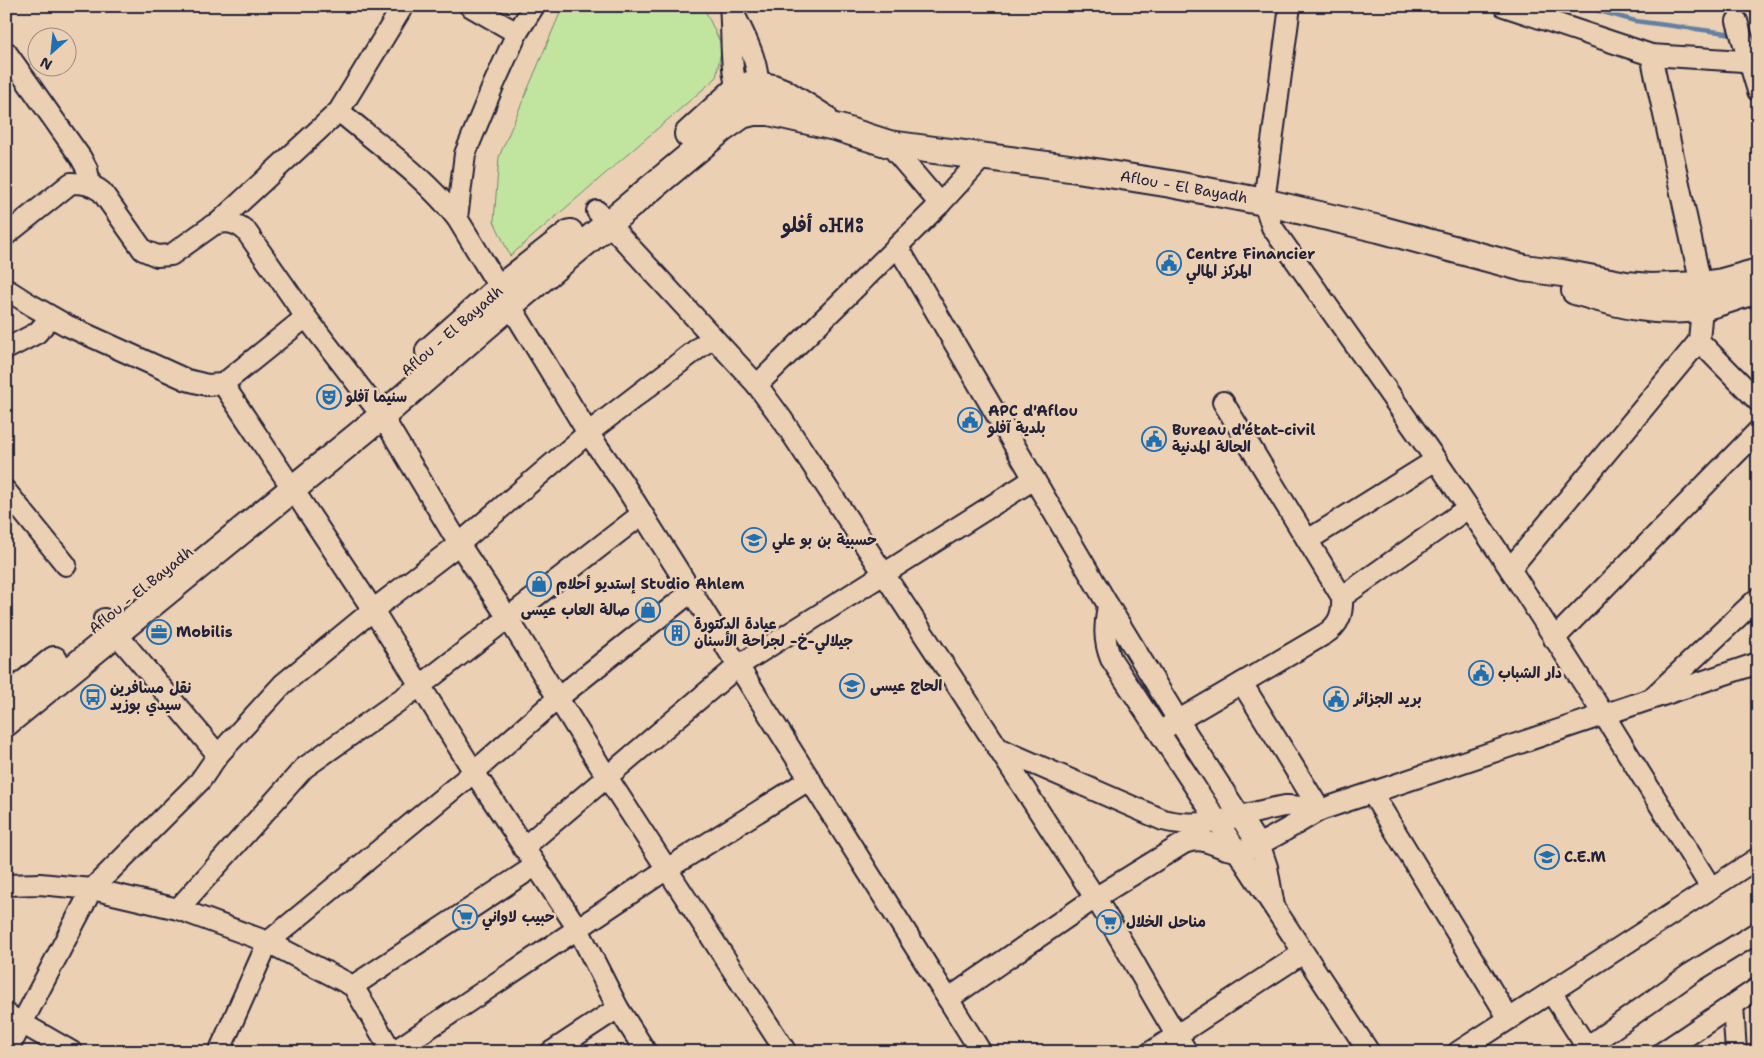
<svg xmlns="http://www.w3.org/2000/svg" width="1764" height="1058" font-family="'Shantell Sans','Playpen Sans Arabic','Noto Sans Tifinagh',sans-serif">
<rect width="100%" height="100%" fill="#ecd0b3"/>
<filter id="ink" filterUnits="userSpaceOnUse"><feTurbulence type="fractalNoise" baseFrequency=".02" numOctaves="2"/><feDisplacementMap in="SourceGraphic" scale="10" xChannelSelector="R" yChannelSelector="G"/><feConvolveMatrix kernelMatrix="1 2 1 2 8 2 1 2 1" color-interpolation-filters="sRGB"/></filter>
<g filter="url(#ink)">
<path fill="#c1e59f" stroke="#72846d" d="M563,6H703L722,46L716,78L510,256L494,221L499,157Z"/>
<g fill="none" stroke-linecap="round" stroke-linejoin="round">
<g stroke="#6280a3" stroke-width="4.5">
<path d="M1582,6L1635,21L1734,34"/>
<path d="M1747,35L1758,36"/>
</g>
<defs>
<g id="minor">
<path d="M470,6L517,33"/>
<path d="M730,6C733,33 728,80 743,102"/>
<path d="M1290,6L1264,202L1272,227L1436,460L1510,569L1604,715L1711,888"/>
<path d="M1504,6L1651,55L1758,62"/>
<path d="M731,8C744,35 763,66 757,98"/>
<path d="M1737,21L1758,91"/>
<path d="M6,52L81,158L87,169L90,185"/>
<path d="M1651,55L1701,285L1702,307L1699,341L1758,401"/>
<path d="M339,111C379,145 424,176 457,218L588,433L623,483L948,999L1095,898L1184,843C1209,833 1218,853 1240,850C1261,847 1300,821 1320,810L1758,663"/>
<path d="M940,204L983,157"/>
<path d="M597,211L757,385L782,419C887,578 991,736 1094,896C1127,947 1154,1001 1187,1052"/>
<path d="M457,218L465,154L493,86L517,33L534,6"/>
<path d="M219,222L339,111L403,6"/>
<path d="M6,235L71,183C83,183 92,184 102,192L143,250L157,256L171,255L213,225C226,220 236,222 246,231L306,317L382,416L459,544L508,618L607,777L786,1052"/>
<path d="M898,247L1108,605L1178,720L1261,849L1267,867L1274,906"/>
<path d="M6,289L31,305L66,325L187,380L207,385L223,384L373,610L474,772L578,929L618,1008L646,1052"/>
<path d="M6,349L37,333L51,317"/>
<path d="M223,384L306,317"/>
<path d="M757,385L940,204L889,144"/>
<path d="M6,491L66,565"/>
<path d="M1308,540L1436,460"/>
<path d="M1510,569L1699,341"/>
<path d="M1342,597L1468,508"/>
<path d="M1108,605C1105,625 1103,640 1111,659L1369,1052"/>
<path d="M104,619L218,755"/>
<path d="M1554,639L1758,431"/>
<path d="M1242,683L1320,810"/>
<path d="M1655,695L1758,598"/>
<path d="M1167,727L1325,634C1339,625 1343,614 1342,597L1223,402"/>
<path d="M1000,749L1163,820C1205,831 1244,813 1285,806C1296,805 1309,809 1320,810"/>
<path d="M1372,793L1509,1019"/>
<path d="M523,848L738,666L1034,479"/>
<path d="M6,885L40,884L92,889L178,909L268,942L353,986L392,1052"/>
<path d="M178,909L304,768L420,686L642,514"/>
<path d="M353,986L535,866"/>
<path d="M1551,992L1590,1052"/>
<path d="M948,999L981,1052"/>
<path d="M1733,1005L1736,1052"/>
<path d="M6,1014L72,1052"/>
<path d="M1587,1047L1690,974L1758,932"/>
<path d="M7,1052L92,889L200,781L218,755L283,684L373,610L459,544L588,433L713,337"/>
<path d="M219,1052L268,942L474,772L558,698L691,592"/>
<path d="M393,1052L667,869L810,779"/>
<path d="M551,1052L618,1008"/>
<path d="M1151,1052L1303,953"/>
<path d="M1458,1052L1758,858"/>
<path d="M1663,1052L1758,988"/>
</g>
<g id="major">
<path d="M688,134L737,89L753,84L773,88L783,92L824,118"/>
<path d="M1575,291C1617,304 1658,315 1702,307C1720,303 1739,295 1758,290"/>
<path d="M429,351L500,288L570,233"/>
<path d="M6,699L54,660"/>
<path d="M6,723L382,416L509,306L722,129L742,115L754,112H769L839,128L889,144L1077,169L1171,184L1264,202L1379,229L1524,268L1562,273L1626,285L1651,287L1701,285L1722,282L1758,272"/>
</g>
</defs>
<use href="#minor" stroke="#22223b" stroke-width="24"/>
<use href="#major" stroke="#22223b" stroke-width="30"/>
<use href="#minor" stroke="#ecd0b3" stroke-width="20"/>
<use href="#major" stroke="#ecd0b3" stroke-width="26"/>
</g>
</g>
<defs>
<symbol id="civic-ring" viewBox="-11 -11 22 22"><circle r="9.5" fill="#ecd0b3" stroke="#1f6fb2" stroke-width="1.5"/><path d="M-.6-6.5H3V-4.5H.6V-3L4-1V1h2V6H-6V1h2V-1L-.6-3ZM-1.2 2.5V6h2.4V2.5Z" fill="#1f6fb2"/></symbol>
<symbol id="theatre-ring" viewBox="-11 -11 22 22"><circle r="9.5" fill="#ecd0b3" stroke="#1f6fb2" stroke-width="1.5"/><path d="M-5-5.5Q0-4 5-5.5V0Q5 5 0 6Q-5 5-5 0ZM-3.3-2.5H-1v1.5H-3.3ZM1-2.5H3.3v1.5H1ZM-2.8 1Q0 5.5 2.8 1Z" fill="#1f6fb2"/></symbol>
<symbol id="school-ring" viewBox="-11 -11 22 22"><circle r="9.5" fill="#ecd0b3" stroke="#1f6fb2" stroke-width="1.5"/><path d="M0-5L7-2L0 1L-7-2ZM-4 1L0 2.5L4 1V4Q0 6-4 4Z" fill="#1f6fb2"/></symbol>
<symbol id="shop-ring" viewBox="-11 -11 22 22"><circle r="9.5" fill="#ecd0b3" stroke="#1f6fb2" stroke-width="1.5"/><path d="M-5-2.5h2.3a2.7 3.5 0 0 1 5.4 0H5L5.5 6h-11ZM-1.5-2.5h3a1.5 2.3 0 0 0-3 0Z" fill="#1f6fb2"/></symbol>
<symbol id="office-ring" viewBox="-11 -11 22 22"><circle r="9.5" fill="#ecd0b3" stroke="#1f6fb2" stroke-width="1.5"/><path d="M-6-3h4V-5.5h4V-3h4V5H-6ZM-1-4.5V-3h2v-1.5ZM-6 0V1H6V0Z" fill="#1f6fb2"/></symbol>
<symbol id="building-ring" viewBox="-11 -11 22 22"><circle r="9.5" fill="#ecd0b3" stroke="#1f6fb2" stroke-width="1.5"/><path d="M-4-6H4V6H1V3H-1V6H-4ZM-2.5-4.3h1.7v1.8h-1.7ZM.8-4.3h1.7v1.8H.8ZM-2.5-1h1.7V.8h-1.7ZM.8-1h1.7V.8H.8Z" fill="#1f6fb2"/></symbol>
<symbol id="bus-ring" viewBox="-11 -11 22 22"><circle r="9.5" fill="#ecd0b3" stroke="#1f6fb2" stroke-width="1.5"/><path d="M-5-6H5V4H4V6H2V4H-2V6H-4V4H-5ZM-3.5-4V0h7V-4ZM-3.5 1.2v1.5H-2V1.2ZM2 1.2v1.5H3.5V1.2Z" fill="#1f6fb2"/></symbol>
<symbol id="supermarket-ring" viewBox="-11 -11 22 22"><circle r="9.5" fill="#ecd0b3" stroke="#1f6fb2" stroke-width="1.5"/><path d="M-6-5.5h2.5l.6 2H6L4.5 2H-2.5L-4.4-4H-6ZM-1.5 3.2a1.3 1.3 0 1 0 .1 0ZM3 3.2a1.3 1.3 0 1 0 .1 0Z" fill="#1f6fb2"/></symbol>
</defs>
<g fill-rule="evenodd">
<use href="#civic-ring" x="1155" y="249" width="28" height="28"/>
<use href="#theatre-ring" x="315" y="383" width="28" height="28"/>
<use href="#civic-ring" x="956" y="406" width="28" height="28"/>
<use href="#civic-ring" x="1140" y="425" width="28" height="28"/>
<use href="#school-ring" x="740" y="526" width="28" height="28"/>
<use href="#shop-ring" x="525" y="570" width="28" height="28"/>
<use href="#shop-ring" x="634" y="596" width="28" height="28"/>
<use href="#office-ring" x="145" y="618" width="28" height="28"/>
<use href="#building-ring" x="663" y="619" width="28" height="28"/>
<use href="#civic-ring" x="1467" y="659" width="28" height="28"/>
<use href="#school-ring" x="838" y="672" width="28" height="28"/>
<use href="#bus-ring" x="79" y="683" width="28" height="28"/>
<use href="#civic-ring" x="1322" y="685" width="28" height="28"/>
<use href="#school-ring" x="1533" y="843" width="28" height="28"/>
<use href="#supermarket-ring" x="451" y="903" width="28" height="28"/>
<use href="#supermarket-ring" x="1095" y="908" width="28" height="28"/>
</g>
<g text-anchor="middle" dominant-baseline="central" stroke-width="5" stroke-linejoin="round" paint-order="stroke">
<g font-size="15" fill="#22223b" stroke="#ecd0b3">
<text transform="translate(1184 187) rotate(10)">Aflou - El Bayadh</text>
<text transform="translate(452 331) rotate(-41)">Aflou - El Bayadh</text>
<text transform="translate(141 590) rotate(-39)">Aflou - El Bayadh</text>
</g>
<g font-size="15" font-weight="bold" fill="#22223b" stroke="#ecd0b3" text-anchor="start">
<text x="1186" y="254">Centre Financier<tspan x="1186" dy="17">المركز المالي</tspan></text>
<text x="346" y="397">سنيما آفلو</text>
<text x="988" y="411">APC d'Aflou<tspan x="988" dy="17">بلدية آفلو</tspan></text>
<text x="1172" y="430">Bureau d'état-civil<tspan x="1172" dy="17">الحالة المدنية</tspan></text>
<text x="772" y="540">حسبية بن بو علي</text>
<text x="556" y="584">إستديو أحلام Studio Ahlem</text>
<text x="630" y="610" text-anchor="end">صالة العاب عيسى</text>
<text x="694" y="624">عيادة الدكتورة<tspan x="694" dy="17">جيلالي-خ- لجراحة الأسنان</tspan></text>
<text x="176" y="632">Mobilis</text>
<text x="1498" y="673">دار الشباب</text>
<text x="870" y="686">الحاج عيسى</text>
<text x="110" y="688">نقل مسافرين<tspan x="110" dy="17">سيدي بوزيد</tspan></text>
<text x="1354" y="699">بريد الجزائر</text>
<text x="1564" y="857">C.E.M</text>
<text x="482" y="917">حبيب لاواني</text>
<text x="1126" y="922">مناحل الخلال</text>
</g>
<g font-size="20" font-weight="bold" fill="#22223b" stroke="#ecd0b3">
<text x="823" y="225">أفلو ⴰⴼⵍⵓ</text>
</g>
</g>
<rect width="1764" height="1058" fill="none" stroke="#ecd0b3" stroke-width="25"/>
<rect x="12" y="12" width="1739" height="1033" fill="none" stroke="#22223b" stroke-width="2" filter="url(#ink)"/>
<g transform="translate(52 52) rotate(207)"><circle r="24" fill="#ecd0b3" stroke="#9b8a83"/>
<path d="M0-4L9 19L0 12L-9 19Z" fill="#1f6fb2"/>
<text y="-8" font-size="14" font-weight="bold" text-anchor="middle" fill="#22223b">N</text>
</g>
</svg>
